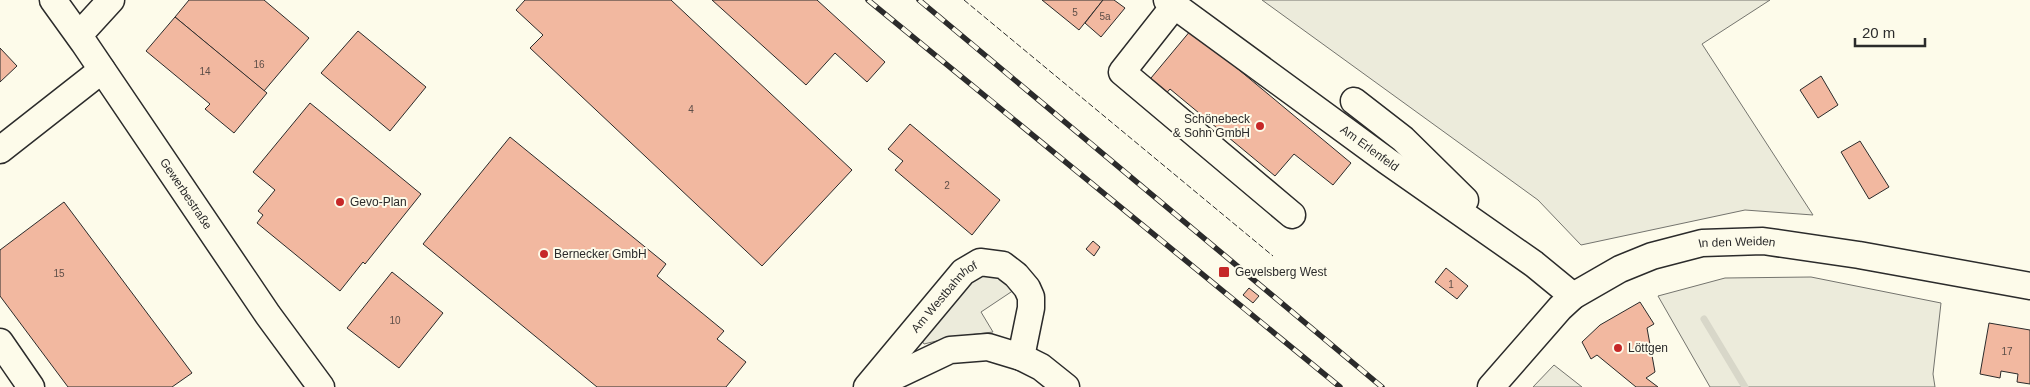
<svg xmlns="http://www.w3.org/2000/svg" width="2030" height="387" font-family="Arial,sans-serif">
<rect width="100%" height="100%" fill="#fdfbea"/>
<g fill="#ecebdb" stroke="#74746e">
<path d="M1262,0H1770L1702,44L1813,215L1745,210L1581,245L1538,200Z"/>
<path d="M983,273L1003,276L1014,290L981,312L993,332L953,337L924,344L922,341L969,281Z"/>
<path d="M1811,277L1941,303L1933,374L1935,387H1710L1658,296L1725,278Z"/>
<path d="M1554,365L1582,387H1533Z"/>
</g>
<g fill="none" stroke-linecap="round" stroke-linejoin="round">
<path stroke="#d8d7c9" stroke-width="7" d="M1704,319L1745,387"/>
</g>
<g fill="#f2b8a0" stroke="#2b2b2b">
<path d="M189,0H264L309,38L264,91L175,17Z"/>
<path d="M525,0H671L852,170L762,266L530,48L543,35L516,10Z"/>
<path d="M712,0H817L885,62L867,82L835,53L806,85Z"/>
<path d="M1042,0H1103L1079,30Z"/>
<path d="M1103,0H1114L1125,8L1101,37L1085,23Z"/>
<path d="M175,17L267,93L234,133L205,109L210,104L146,51Z"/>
<path d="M1191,30L1351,163L1333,185L1294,154L1275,176L1170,89L1163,97L1146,84Z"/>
<path d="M358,31L426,87L390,131L321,73Z"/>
<path d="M0,48L17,66L0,82Z"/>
<path d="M1821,76L1838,105L1818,118L1800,90Z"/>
<path d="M310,103L421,194L365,264L363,262L340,291L257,223L263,215L258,211L275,190L253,172Z"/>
<path d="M910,124L1000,200L972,235L895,170L903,161L888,149Z"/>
<path d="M510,137L666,264L657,276L724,331L717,339L746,362L726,387H597L423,244Z"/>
<path d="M1860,141L1889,187L1869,199L1841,152Z"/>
<path d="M64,202L192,373L172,387H68L0,296V250Z"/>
<path d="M1093,241L1100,247L1094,256L1086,249Z"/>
<path d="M1446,268L1468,286L1457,299L1435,282Z"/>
<path d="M392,272L443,313L399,368L347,328Z"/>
<path d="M1249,288L1259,296L1253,303L1243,295Z"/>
<path d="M1640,302L1654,324L1647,328L1655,372L1646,378L1658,387H1636L1597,355L1591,359L1582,342L1600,325Z"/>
<path d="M1989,323L2030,330V384L2017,382L2018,374L2001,371L2000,378L1980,374Z"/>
</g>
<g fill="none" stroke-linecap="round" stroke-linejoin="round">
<defs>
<g id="minor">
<path id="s1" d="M53,0L84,43L268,315L321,387"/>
<path id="s2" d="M1167,0L1387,161L1534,264L1573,296"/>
<path d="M1174,6L1122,72L1292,215"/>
<path d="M79,35L111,0"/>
<path d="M1354,101L1403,139L1465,200"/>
<path d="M0,150L102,70"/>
<path d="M0,342L31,387"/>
<path id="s3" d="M867,387L963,272L980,262L1003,265L1016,275L1027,288L1031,297V308L1021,357"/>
<path d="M872,387L950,350L988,347L1021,357L1041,367L1066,387"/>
<path id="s4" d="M1491,387L1560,308L1573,296L1620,269L1652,256L1702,243L1763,241L1859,255L2030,286"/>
</g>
</defs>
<use href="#minor" stroke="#2b2b2b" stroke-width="29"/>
<use href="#minor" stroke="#fdfbea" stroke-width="26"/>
<defs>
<g id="rail">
<path d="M868,0L1340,387"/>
<path d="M919,0L1382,387"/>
</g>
</defs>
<use href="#rail" stroke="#2b2b2b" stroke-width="5.5"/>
<use href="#rail" stroke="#fdfbea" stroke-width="4" stroke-dasharray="11" stroke-linecap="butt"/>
<path stroke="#2b2b2b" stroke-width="1" stroke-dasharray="6 2.5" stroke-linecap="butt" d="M964,0L1273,256"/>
</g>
<g fill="#c62828" stroke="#fdfbea" stroke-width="2">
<circle cx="1260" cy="126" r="5"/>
<circle cx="340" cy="202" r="5"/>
<circle cx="544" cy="254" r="5"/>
<rect x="1218" y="266" width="12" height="12" rx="2.5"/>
<circle cx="1618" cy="348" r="5"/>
</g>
<g text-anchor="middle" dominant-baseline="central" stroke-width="4" stroke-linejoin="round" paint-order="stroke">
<g font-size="10" fill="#5d4e48">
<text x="1075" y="12">5</text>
<text x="1105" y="16">5a</text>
<text x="259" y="64">16</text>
<text x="205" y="71">14</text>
<text x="691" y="109">4</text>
<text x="947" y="185">2</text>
<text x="59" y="273">15</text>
<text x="1451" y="284">1</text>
<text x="395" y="320">10</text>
<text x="2007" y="351">17</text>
</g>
<g font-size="12" fill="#2b2b2b" stroke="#fdfbea" text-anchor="start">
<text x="1250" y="119" text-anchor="end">Schönebeck<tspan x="1250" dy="14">&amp; Sohn GmbH</tspan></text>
<text x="350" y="202">Gevo-Plan</text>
<text x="554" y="254">Bernecker GmbH</text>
<text x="1235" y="272">Gevelsberg West</text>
<text x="1628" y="348">Löttgen</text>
</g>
<g font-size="12" fill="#2b2b2b" stroke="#fdfbea">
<text stroke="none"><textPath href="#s2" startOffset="251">Am Erlenfeld</textPath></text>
<text stroke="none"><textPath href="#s1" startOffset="235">Gewerbestraße</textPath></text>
<text stroke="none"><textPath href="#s4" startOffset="298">In den Weiden</textPath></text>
<text stroke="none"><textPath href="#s3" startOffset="119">Am Westbahnhof</textPath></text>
</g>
</g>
<path d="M1855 38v8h70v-8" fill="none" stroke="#2b2b2b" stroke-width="2.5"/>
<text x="1862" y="38" font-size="15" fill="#2b2b2b" stroke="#fdfbea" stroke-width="4" paint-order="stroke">20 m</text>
</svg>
